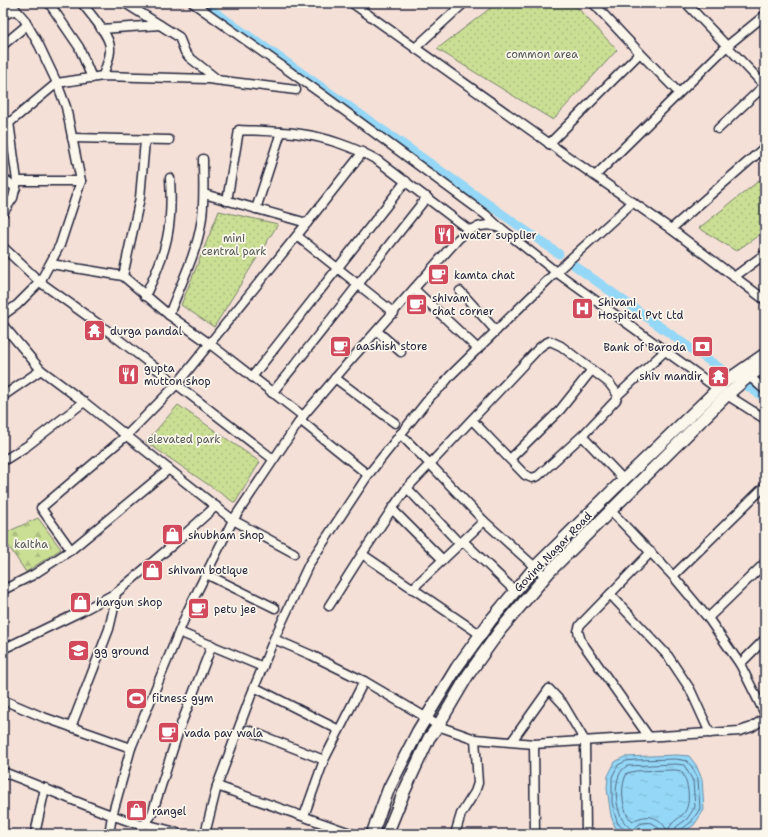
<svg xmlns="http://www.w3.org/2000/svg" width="768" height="837" font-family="'Shantell Sans',sans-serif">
<defs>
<pattern id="green-dots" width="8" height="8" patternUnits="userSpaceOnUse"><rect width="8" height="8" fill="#cadf94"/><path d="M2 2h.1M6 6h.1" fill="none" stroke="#adbf80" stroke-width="1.8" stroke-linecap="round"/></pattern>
<pattern id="forest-firs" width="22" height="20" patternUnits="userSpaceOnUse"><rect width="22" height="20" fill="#cadf94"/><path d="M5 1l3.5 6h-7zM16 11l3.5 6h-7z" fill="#adbf80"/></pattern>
<pattern id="water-ripples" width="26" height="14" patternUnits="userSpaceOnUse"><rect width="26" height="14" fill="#94d7f6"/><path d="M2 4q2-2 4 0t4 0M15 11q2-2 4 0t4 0" fill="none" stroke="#7fb8d4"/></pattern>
</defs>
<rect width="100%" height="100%" fill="#f4e0d7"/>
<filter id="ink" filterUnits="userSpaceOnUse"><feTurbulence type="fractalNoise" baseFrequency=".025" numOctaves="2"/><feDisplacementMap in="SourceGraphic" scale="8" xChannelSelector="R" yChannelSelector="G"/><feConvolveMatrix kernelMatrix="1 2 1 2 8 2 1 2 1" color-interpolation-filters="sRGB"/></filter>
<g filter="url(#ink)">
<g fill="url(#green-dots)" stroke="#768068">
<path d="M497,3H573L617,50L553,120L437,49Z"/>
<path d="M765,176V231L736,251L699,228Z"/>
<path d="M219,211L278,224L214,327L181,305Z"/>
<path d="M178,405L260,462L235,503L146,442Z"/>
</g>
<path fill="url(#forest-firs)" stroke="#768068" d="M38,518L61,549L26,572L3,538V534Z"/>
<path fill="url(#water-ripples)" stroke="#668fab" d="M677,755L689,756L696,765L702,779L704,810L694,825L681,834H657L648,831L636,834H624L615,827L611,816L607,788L608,776L615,762L624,757Z"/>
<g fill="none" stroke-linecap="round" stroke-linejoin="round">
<g stroke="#506a86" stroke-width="1">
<path d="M676,770L681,771C688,781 692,803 684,813C679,819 672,821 669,829H666C659,815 645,814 633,821L628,817C622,804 620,786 627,773L636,771Z"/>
<path d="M626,834L625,830L618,824L615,815L612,802V777L618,765L626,761L635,760L676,759L687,761L692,767L698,779L700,809L691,822L681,830L680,834"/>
<path d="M660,834C660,824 649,820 640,824C637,825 635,829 633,831C630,828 624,823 622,819C615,806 612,774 627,766L676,764L684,765L693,781L695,807L687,819L676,827L675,834"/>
</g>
<g stroke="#94d7f6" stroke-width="9">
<path d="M202,3L559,254"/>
<path d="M571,263L690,348L765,398"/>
</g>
<defs>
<g id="minor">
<path d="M49,3L79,47L92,78"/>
<path d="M82,3C90,14 110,35 110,48C111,57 105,68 103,76"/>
<path d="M125,3L179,37L185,52L189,57L218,80"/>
<path d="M193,3L323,95L486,215L500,228"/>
<path d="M352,3L595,176L671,229L765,300"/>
<path d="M593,3L640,53L679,93"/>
<path d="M686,3L765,86"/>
<path d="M3,15L16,10"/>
<path d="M101,29L160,25"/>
<path d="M3,45L27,25"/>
<path d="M415,48L464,3"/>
<path d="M9,122L17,181"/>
<path d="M3,128L57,83L103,76L208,79L296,90"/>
<path d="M718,129L765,85"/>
<path d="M72,138L169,140"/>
<path d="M549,144L640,53"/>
<path d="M595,176L727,46L765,15"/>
<path d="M3,178L16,188"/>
<path d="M204,194L307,223"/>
<path d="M227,201L239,130C260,131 280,131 301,134C325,137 356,148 377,160L469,230"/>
<path d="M256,209L281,132"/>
<path d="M3,213L13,198L17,181H81"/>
<path d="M671,229L765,147"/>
<path d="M297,236L394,313"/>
<path d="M3,247L40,282L104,328L273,459"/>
<path d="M51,264L123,276L169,315C180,285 196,255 201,224C205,203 203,180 203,159"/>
<path d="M123,276L140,198L145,140"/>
<path d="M734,277L765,254"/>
<path d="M414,289L478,349"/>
<path d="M460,291L496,331"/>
<path d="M145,296C167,252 173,227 170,178"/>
<path d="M3,315L17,305L40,282L60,245L81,181L66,107L57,83L39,45L24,19L10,3"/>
<path d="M169,315L210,344L303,416"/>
<path d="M3,325L41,370L84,402L233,520L294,553"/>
<path d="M377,331L401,352"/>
<path d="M749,376L765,390"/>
<path d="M252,377L406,181"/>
<path d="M335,378L395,423"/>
<path d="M272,393C325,328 375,262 427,197"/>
<path d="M727,395L765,419"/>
<path d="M3,396L41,370"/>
<path d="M300,420L368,475"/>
<path d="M472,420L525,475L532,478L538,476L584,434L616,400L618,395L665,351"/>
<path d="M582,436L624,480"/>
<path d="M510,459L560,410L591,371"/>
<path d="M3,461L27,446L84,402"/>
<path d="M407,488L460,544"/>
<path d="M392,509L443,560"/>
<path d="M611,511L673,576L708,618L740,664L765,714"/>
<path d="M463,541L515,591"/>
<path d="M71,550L41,508L126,436L177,384L307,223L363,152"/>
<path d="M362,554L481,635"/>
<path d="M206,574L275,608"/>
<path d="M673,576L765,486"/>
<path d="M546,577L484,521L430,464L539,348L544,344L550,341L561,346L609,383L618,395"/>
<path d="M412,589L484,521"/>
<path d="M3,590L33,575L71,550L169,469"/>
<path d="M610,594L668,656L690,689L710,733"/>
<path d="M329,606L362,554L392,509L407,488L430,464L400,434"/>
<path d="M708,618L765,563"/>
<path d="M179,632L263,667"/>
<path d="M274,639L311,655L364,681L427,718L438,726L475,739L534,744L740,731L752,727L765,718"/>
<path d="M3,649L82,611L116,593L175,543L216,506"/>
<path d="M740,664L765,639"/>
<path d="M254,687L339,730"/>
<path d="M3,700L43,717L131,748"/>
<path d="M71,727L109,629L113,612L116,593"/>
<path d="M248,730L324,760"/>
<path d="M649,737L581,641L578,631L580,625L651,552"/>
<path d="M512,741L549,689L563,704L585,741L586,834"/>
<path d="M534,744L535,834"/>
<path d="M3,772C49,789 94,811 141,825L145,824L152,814L180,727L212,645"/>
<path d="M217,786L250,698L274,639L309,564L368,475L431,396L442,386L450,376L556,272L633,202"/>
<path d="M304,816L324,760L364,681"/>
<path d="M145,824L176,832"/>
<path d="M35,834L45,788"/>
<path d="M109,834L112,816L131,748L188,610L233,520L303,416L348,363L458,239L469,230L481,226L489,225L501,228L556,272L718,389"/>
<path d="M205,834L217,786L353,834"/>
<path d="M455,834L461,814L475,792L478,783L475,739"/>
</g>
<g id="secondary">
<path d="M372,834L389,788L418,731L457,667L491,620L535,567L613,490L726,381L765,354"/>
<path d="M387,834L404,792L429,738L438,726L468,675L501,629L550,571L727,395L749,376L765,366"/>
</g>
</defs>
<use href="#minor" stroke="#22223b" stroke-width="11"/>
<use href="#secondary" stroke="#22223b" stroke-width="14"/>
<use href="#minor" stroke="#fbf7ec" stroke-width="8"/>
<use href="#secondary" stroke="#fbf7ec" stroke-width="11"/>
</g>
</g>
<defs>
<symbol id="restaurant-square" viewBox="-11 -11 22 22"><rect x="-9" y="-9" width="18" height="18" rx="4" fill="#d1495b" stroke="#fbf7ec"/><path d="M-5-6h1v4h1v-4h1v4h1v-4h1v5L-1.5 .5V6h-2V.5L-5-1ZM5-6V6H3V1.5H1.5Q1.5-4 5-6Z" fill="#fff"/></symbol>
<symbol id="cafe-square" viewBox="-11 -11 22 22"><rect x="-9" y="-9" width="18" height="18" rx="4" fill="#d1495b" stroke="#fbf7ec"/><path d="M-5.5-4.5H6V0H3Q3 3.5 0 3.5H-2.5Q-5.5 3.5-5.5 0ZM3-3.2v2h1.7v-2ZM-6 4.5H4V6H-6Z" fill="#fff"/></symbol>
<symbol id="hospital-square" viewBox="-11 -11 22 22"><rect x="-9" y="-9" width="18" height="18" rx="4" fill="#d1495b" stroke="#fbf7ec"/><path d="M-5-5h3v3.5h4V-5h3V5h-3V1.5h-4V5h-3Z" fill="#fff"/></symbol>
<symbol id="temple-square" viewBox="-11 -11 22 22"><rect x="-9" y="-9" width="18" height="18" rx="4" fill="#d1495b" stroke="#fbf7ec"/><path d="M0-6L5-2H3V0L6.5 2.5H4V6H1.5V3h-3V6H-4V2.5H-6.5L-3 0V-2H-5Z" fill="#fff"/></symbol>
<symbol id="bank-square" viewBox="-11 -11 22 22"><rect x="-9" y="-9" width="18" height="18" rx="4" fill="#d1495b" stroke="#fbf7ec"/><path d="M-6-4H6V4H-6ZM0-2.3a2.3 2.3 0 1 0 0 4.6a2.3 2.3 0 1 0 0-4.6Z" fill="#fff"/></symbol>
<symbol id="shop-square" viewBox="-11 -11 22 22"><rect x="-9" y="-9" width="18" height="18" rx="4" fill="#d1495b" stroke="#fbf7ec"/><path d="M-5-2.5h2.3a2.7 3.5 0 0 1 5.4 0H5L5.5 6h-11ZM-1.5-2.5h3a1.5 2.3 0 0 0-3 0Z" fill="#fff"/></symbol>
<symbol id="school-square" viewBox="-11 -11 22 22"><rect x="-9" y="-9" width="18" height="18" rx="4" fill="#d1495b" stroke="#fbf7ec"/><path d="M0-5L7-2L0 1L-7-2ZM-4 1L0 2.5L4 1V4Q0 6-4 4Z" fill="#fff"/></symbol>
<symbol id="stadium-square" viewBox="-11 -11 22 22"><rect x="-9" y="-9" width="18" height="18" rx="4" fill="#d1495b" stroke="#fbf7ec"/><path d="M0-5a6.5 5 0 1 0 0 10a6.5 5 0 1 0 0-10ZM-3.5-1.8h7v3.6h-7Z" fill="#fff"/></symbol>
</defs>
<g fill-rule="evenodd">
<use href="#restaurant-square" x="432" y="222" width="25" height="25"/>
<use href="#cafe-square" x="426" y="262" width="25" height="25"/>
<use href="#cafe-square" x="404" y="292" width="25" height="25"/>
<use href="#hospital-square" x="570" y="296" width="25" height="25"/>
<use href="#temple-square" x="82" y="318" width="25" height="25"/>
<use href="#cafe-square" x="328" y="334" width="25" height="25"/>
<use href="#bank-square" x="690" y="334" width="25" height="25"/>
<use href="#restaurant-square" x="116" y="362" width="25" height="25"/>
<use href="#temple-square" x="706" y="364" width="25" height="25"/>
<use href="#shop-square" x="160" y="522" width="25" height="25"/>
<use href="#shop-square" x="140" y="558" width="25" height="25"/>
<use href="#shop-square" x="68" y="590" width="25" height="25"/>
<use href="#cafe-square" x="186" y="596" width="25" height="25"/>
<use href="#school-square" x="66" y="638" width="25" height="25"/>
<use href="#stadium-square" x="124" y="686" width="25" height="25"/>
<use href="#cafe-square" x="156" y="720" width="25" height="25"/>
<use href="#shop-square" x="124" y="798" width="25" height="25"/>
</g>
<g text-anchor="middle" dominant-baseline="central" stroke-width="3.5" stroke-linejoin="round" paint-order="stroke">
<g font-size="11" fill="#545b56" stroke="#fbf7ec">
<text x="542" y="54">common area</text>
<text x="234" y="238">mini<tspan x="234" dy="13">central park</tspan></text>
<text x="184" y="439">elevated park</text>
<text x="31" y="544">kaitha</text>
</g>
<g font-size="11" fill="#22223b" stroke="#fbf7ec" text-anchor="start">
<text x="460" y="235">water supplier</text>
<text x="454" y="275">kamta chat</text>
<text x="432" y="298">shivam<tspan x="432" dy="13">chat corner</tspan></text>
<text x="598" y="302">Shivani<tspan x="598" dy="13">Hospital Pvt Ltd</tspan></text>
<text x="110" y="331">durga pandal</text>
<text x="356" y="346">aashish store</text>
<text x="686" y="347" text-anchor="end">Bank of Baroda</text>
<text x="144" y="368">gupta<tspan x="144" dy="13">mutton shop</tspan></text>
<text x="702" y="376" text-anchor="end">shiv mandir</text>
<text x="188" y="535">shubham shop</text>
<text x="168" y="570">shivam botique</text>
<text x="96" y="602">hargun shop</text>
<text x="214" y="609">petu jee</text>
<text x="94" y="651">gg ground</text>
<text x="152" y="698">fitness gym</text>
<text x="184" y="733">vada pav wala</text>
<text x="152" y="811">rangel</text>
</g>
<g font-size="11" fill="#22223b" stroke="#fbf7ec">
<text transform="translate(553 552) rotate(-46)">Govind Nagar Road</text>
</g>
</g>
<rect width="768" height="837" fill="none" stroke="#fbf7ec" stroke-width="16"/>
<rect x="8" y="8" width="752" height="821" fill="none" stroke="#22223b" stroke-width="1.5" filter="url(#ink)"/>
</svg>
